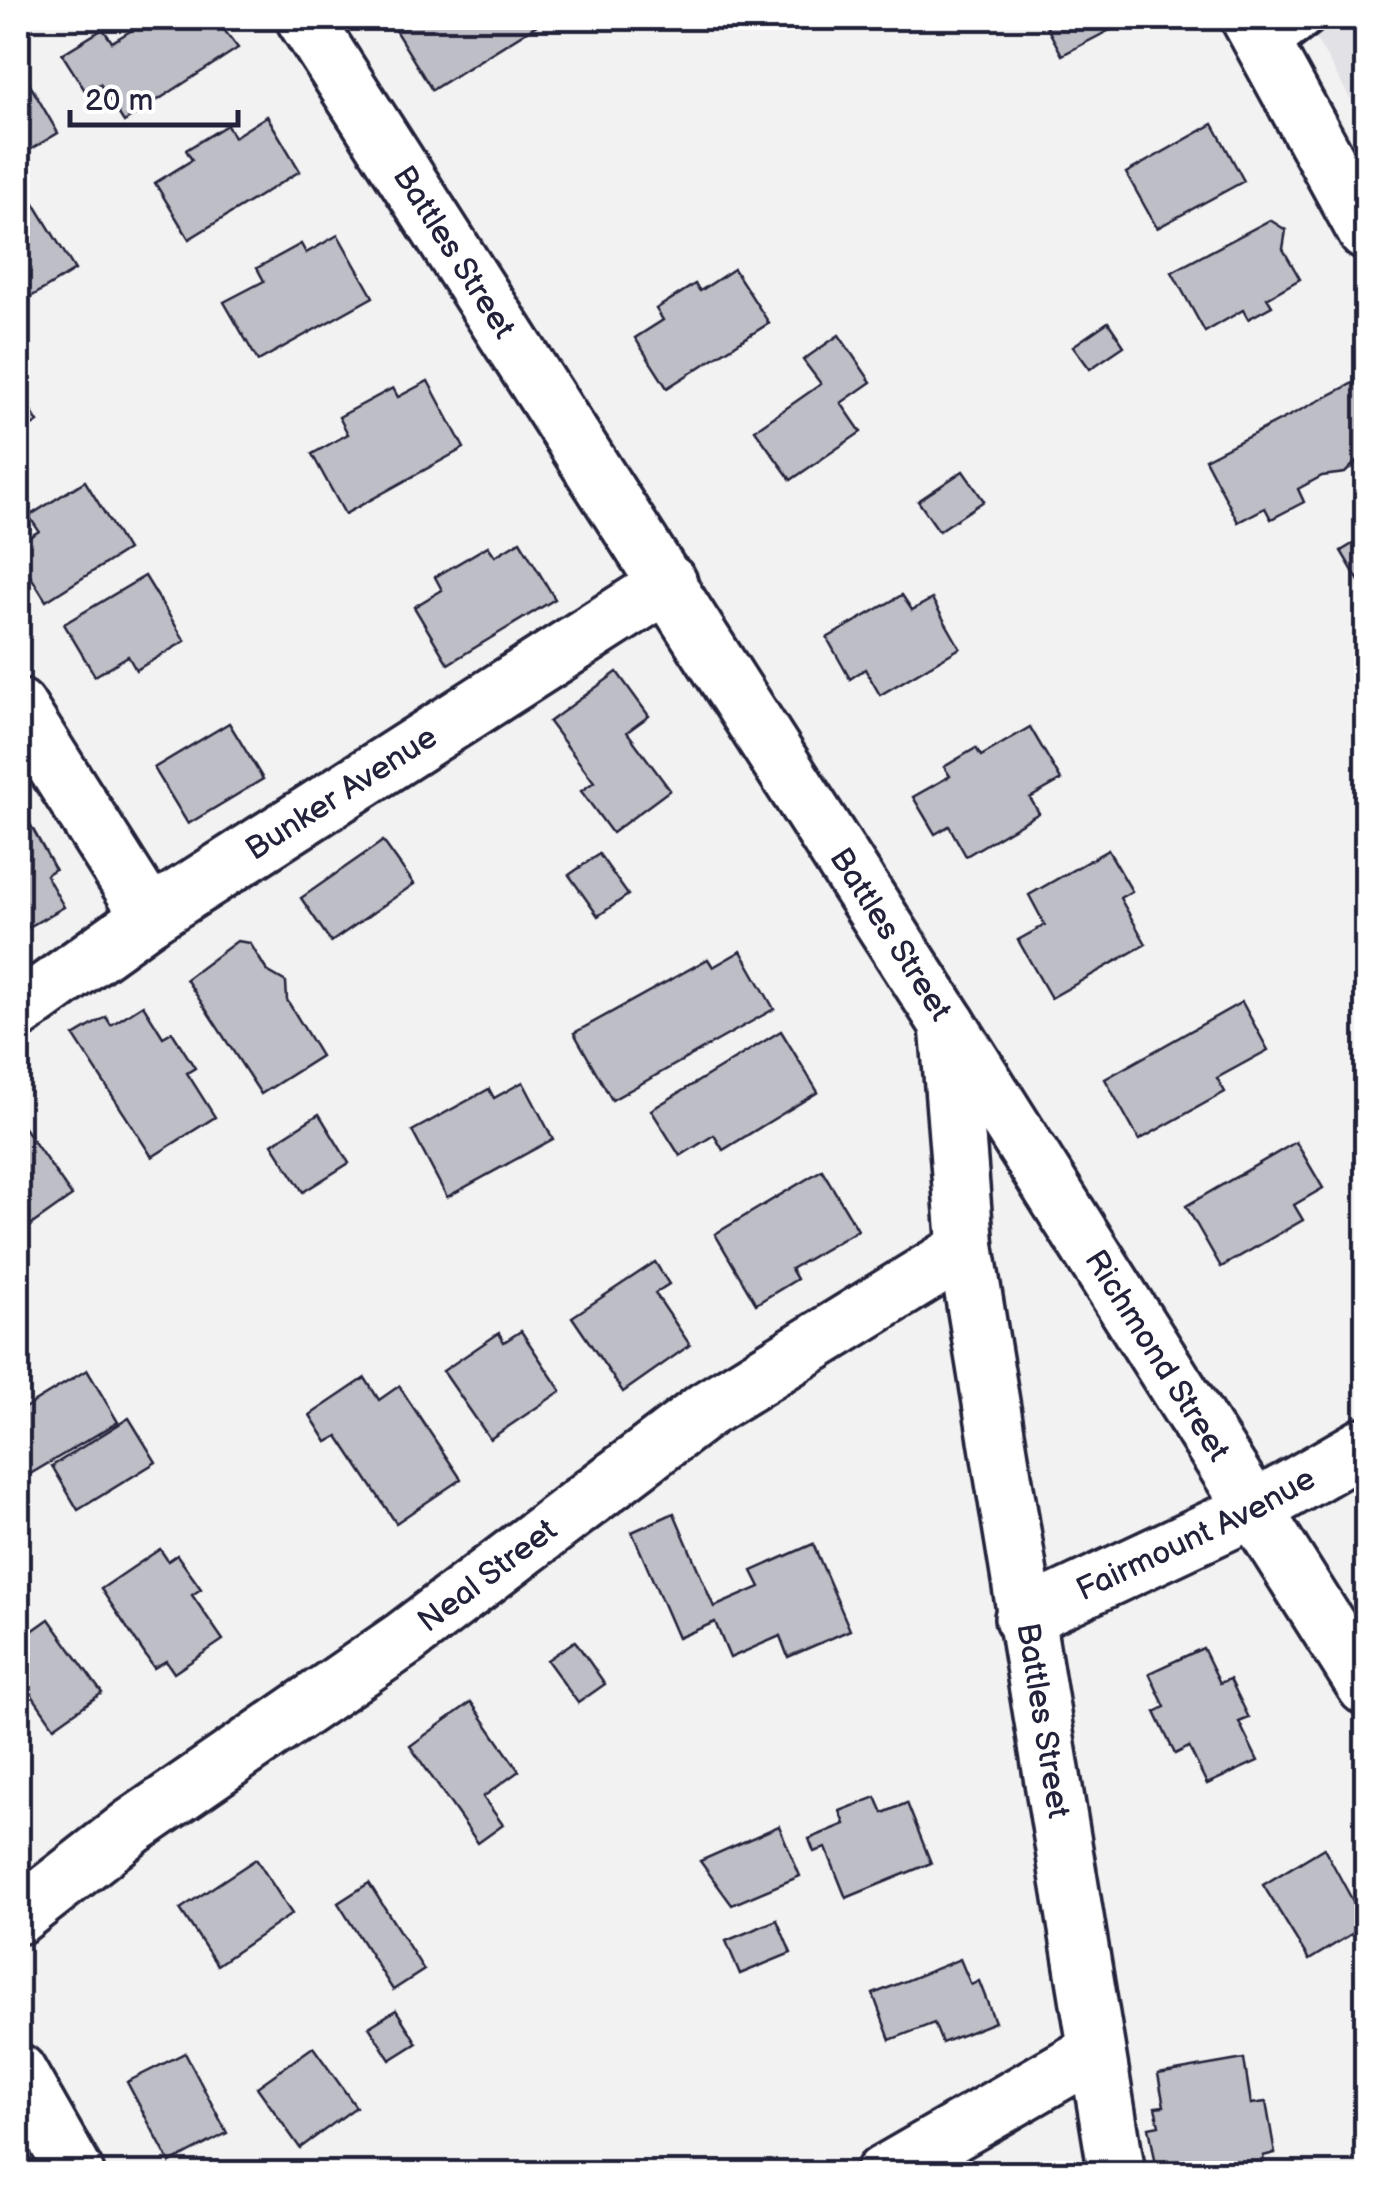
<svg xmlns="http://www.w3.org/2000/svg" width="1384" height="2191" font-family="'Balsamiq Sans',sans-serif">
<rect width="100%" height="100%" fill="#f2f2f3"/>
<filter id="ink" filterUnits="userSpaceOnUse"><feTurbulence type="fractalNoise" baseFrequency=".01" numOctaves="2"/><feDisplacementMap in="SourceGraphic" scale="20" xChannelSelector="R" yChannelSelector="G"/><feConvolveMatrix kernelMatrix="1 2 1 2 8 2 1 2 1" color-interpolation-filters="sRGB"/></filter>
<g filter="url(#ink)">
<path fill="#e2e2e6" d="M1304,18H1366V104L1358,112Z"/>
<g fill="#bebec6" stroke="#22223b" stroke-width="2.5">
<path d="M140,18H215L238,48L124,122L100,84L86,92L62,54L103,29L112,42L137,27Z"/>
<path d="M408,18H548L432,90L393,27Z"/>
<path d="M1042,18H1133L1062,55Z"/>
<path d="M18,64L58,133L18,157Z"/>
<path d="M267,116L300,171L189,239L155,183L192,160L186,150L227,125L234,137Z"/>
<path d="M1213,124L1244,181L1157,228L1126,173Z"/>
<path d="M32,200L75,270L29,298L18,280V209Z"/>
<path d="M1270,220L1286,230L1283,249L1300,279L1267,298L1272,306L1248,319L1243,310L1205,332L1172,272Z"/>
<path d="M338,235L373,297L258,361L224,302L264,281L257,268L301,244L306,253Z"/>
<path d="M734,269L769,323L667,388L635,338L663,320L656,309L695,284L700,291Z"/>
<path d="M1108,322L1124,346L1090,369L1073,346Z"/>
<path d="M839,335L871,382L841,403L861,432L791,480L755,430L821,384L803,360Z"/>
<path d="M1359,380L1366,396V452L1345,473L1322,476L1298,489L1304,502L1271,519L1265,508L1238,522L1205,459Z"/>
<path d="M428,381L464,448L345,514L312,454L348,434L339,417L393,388L398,397Z"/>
<path d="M18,390L38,422L18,435Z"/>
<path d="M963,471L984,501L939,531L918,501Z"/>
<path d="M85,481L127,550L46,601L18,556V544L39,531L29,516Z"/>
<path d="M1366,536V593L1341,551Z"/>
<path d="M520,541L555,599L448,664L414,607L442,590L435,577L488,546L495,556Z"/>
<path d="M145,576L185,641L136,670L128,656L95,676L64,624Z"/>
<path d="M902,595L912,610L932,599L960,648L880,695L865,669L850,679L827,638Z"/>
<path d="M617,672L649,716L627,732L670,790L612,833L581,791L594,782L549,722Z"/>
<path d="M229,723L263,779L188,824L154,768Z"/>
<path d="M1030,727L1061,780L1030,798L1039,813L966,856L949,826L935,834L913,797L950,776L944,767L976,748L981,756Z"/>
<path d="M1366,781V804L1357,787Z"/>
<path d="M18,802L55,869L46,875L64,907L18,933Z"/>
<path d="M383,841L414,884L331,942L301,898Z"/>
<path d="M1108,850L1132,891L1120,898L1146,944L1051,998L1018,940L1045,925L1029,895Z"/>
<path d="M599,854L628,895L598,916L569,875Z"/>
<path d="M237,941L250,943L267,971L286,982L287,1000L321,1056L261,1094L186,979Z"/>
<path d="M741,951L774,1009L612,1100L574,1033L708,959L713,967Z"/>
<path d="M1242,1002L1268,1050L1217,1078L1225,1092L1139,1140L1105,1079Z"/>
<path d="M143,1005L163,1037L172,1032L195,1068L187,1073L215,1117L152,1157L74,1036L106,1017L111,1025Z"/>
<path d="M781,1031L818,1092L723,1150L714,1135L680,1156L651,1110Z"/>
<path d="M523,1082L553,1139L447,1197L412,1131L489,1089L494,1098Z"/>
<path d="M319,1114L349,1163L303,1192L272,1144Z"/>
<path d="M18,1119L72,1196L18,1234Z"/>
<path d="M1296,1142L1323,1188L1294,1205L1303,1220L1221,1267L1186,1206Z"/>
<path d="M822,1170L858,1230L791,1269L797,1279L756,1304L715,1234Z"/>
<path d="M655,1262L669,1284L655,1293L690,1345L623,1392L572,1317Z"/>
<path d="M521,1331L561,1391L490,1439L443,1371L499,1333L504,1342Z"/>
<path d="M87,1370L118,1422L25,1477L18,1464V1412Z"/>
<path d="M365,1378L379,1400L399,1386L461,1479L396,1523L338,1436L327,1442L310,1415Z"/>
<path d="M129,1418L156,1462L78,1510L52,1466Z"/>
<path d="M674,1513L714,1607L760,1587L752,1571L813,1544L850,1630L788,1657L780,1636L730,1658L715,1622L678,1638L632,1532Z"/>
<path d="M160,1549L168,1561L177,1555L201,1589L192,1595L223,1640L174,1673L166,1661L154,1668L101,1589Z"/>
<path d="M49,1619L102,1693L54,1727L18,1675V1641Z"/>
<path d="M575,1641L605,1684L578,1703L547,1660Z"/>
<path d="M1203,1648L1220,1683L1230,1679L1249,1718L1239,1722L1258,1761L1207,1784L1189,1747L1175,1754L1155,1712L1165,1707L1149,1673Z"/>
<path d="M471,1702L519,1771L483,1797L503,1825L478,1843L410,1746Z"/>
<path d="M876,1797L883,1813L907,1803L931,1863L846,1898L826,1848L814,1852L809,1839L845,1824L840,1811Z"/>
<path d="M779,1826L800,1876L732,1905L700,1861Z"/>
<path d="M1324,1848L1366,1925L1309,1960L1263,1885Z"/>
<path d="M256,1859L292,1914L217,1965L180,1909Z"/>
<path d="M369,1883L424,1970L393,1990L338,1903Z"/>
<path d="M777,1920L791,1953L740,1974L726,1941Z"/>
<path d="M960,1959L971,1985L979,1981L995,2022L942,2043L934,2023L890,2040L873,1994Z"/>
<path d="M396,2010L417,2043L390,2060L369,2027Z"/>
<path d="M313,2047L356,2107L300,2148L257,2087Z"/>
<path d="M185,2053L227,2133L170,2163L127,2082Z"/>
<path d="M1244,2059L1251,2104L1266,2102L1275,2153L1263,2156L1266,2174L1157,2170L1149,2127L1159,2125L1155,2107L1164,2106L1158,2074Z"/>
<path d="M450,2164L467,2169L473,2174H431Z"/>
</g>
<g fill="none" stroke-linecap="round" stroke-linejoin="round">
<defs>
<path id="lane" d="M1267,50L1309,18"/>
<g id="street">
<path d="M1249,18L1366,232"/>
<path d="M18,707L150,916"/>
<path id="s1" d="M18,1011L150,916L669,583"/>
<path id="s2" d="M948,1024L1366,1687"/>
<path id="s3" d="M1023,1618L1255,1509L1366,1445"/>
<path id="s4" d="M18,1916L133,1826L404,1639L707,1409L966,1249"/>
<path d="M18,2072L76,2174"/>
<path d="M883,2174L1096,2051"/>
</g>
<g id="secondary">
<path id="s5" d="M304,18L948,1024L966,1249L1117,2174"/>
</g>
</defs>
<use href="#lane" stroke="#22223b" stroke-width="40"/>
<use href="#street" stroke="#22223b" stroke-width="62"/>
<use href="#secondary" stroke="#22223b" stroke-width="62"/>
<use href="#lane" stroke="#fff" stroke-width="32"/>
<use href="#street" stroke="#fff" stroke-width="55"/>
<use href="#secondary" stroke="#fff" stroke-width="55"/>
</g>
</g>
<g text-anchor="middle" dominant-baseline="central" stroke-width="9" stroke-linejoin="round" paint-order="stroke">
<g font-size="32" fill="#22223b" stroke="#fff">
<text stroke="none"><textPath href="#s5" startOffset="278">Battles Street</textPath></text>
<text stroke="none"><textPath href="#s1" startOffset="390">Bunker Avenue</textPath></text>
<text stroke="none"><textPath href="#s5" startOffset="1088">Battles Street</textPath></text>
<text stroke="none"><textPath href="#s2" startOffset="392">Richmond Street</textPath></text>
<text stroke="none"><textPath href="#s3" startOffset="192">Fairmount Avenue</textPath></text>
<text stroke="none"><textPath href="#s4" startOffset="580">Neal Street</textPath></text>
<text stroke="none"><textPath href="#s5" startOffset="1898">Battles Street</textPath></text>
</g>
</g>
<rect width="1384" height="2191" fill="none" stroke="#fff" stroke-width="60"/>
<rect x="30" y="30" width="1324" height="2131" fill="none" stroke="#22223b" stroke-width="4" filter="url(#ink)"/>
<path d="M70 110v15h168v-15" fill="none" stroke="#22223b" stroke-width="5"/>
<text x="85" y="110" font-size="30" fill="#22223b" stroke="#ffffff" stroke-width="8" paint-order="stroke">20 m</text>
</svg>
